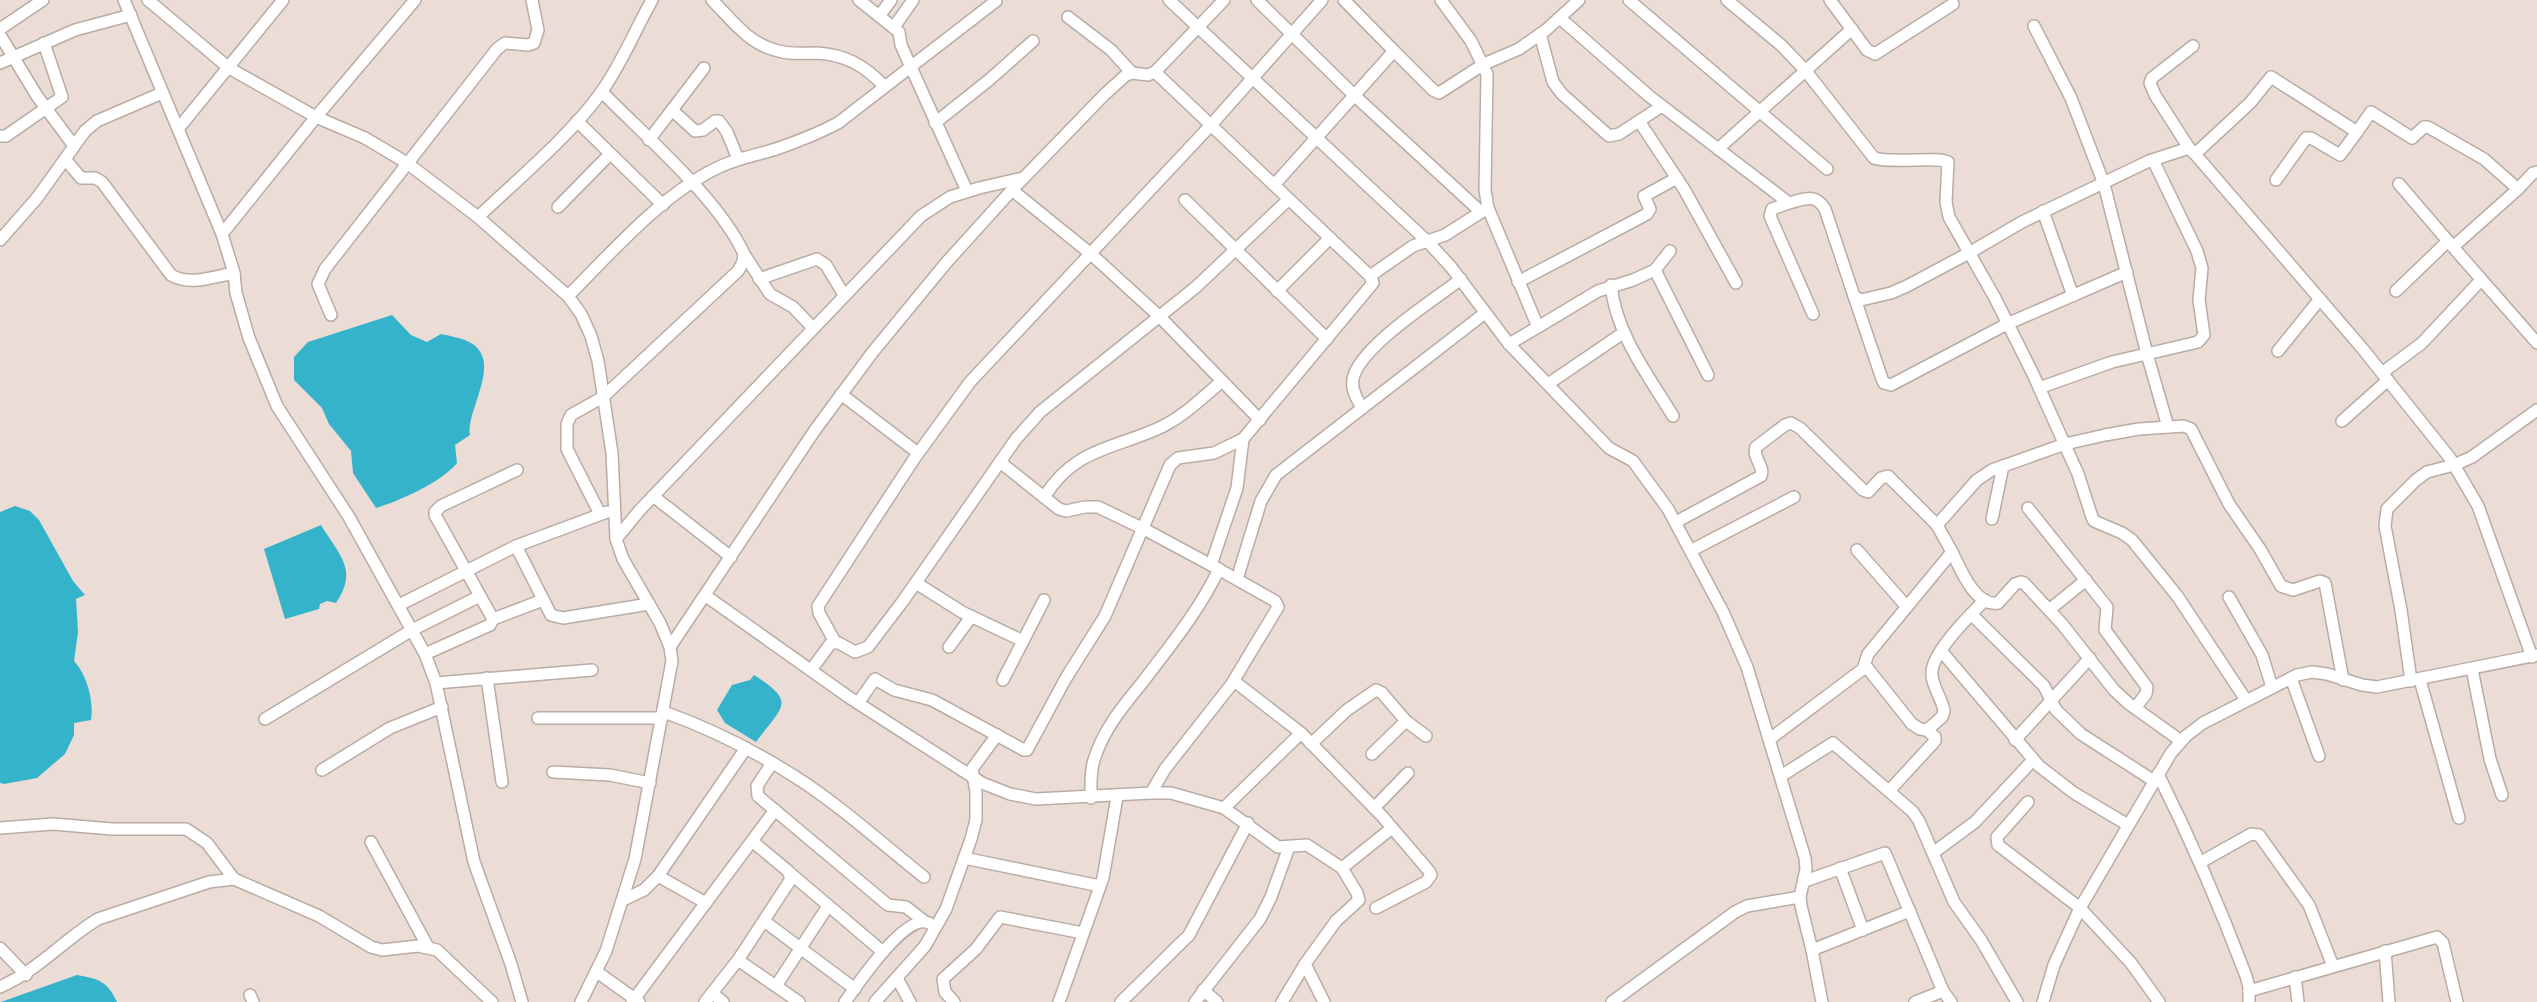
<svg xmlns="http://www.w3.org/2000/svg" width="2537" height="1002" font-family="Signika,sans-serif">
<rect width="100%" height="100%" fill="#ebddd5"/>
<g fill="#34b3cb">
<path d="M392,315L411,335L427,342L441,334C450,336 463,338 471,343C503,362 466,410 470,435L455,445L457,463C442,482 399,501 376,508L353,473L351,451L329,424L322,408L294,380V357L308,342Z"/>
<path d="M15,506L30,511L39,520L73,581L85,595L76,599L78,632L74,661C87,675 94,701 91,720L74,723V735L65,754L37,778L4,784L0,783V512Z"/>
<path d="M321,525C339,555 359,570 336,603L327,601L320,604L319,609L285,619L264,549Z"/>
<path d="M754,675C798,703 782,706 756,742L725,723L717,710L732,685L750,680Z"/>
<path d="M77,975C99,979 107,981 117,1002H1Z"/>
</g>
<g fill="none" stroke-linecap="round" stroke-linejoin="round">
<defs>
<g id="minor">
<path d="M124,0L222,234L234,273L236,293L249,338L277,406L349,517L425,654L436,683L474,862L511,964L522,1002"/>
<path d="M148,0L229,68L316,117L365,138L407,163L478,217L568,296L581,314L591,336L598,361L612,453L616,539L623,559L660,623L670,647L672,661L635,859L606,951L581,1002"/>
<path d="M712,0C731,19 748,43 775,50C789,55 803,53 817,53C846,55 864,65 884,86"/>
<path d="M859,0L899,32L901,45L967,191"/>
<path d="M1169,0L1429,243L1451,267L1509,344"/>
<path d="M1257,0L1355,96L1481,212"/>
<path d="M1441,0L1471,41L1487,74L1485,190L1488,208L1538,327L1509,344L1609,448L1633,461L1668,509L1723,612L1747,667L1805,858L1806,869L1800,897L1801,906L1812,950L1822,1002"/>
<path d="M1629,0L1827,169"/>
<path d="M1727,0L1781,45L1805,70L1874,158C1892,164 1938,156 1948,162L1946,202L1949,217L1995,298L2033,374L2078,474L2092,517L2094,521L2122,533L2132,540L2178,597L2246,700"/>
<path d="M1830,0L1867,50L1875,54L1953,4"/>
<path d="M880,15L891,0"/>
<path d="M1068,17L1111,50L1132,73"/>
<path d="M1560,18L1649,96L1789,203C1805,199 1815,193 1825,209L1854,296L1861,300L1891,293L1907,286L1969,253L2022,222L2149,161L2189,148L2195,154L2250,103L2271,77L2357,132L2371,112L2412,138L2424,127H2428L2484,159L2518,189L2533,173L2537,172"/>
<path d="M2034,26L2071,98L2104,184L2147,354L2168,427"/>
<path d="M894,27L913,0"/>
<path d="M0,29L43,0"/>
<path d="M1540,34L1553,82L1562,94L1609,136L1619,134L1662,106"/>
<path d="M0,35L37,96L74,146"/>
<path d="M1394,51L1433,90L1439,93L1484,64L1519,49L1546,30L1579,0"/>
<path d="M0,63L75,30L131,15"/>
<path d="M1155,72L1274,185"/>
<path d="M672,110L695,131L703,130L715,121H719L727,132L738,159"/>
<path d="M577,121L663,205"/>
<path d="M1639,121L1684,189L1736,283"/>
<path d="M935,123L989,80L1033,41"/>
<path d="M178,129L283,0"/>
<path d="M0,136H6L62,97L44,43"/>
<path d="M649,140L704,68"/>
<path d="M2189,148L2155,95L2150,83L2152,78L2193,46"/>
<path d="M1718,149L1852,29"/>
<path d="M2195,154L2362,348L2450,458L2478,506L2532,657"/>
<path d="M65,159L81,178H95L102,182L171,275C190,286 213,277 234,273"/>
<path d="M2276,180L2306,138H2311L2340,155L2357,132"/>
<path d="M2399,184L2453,247"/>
<path d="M2518,189L2453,247L2537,343"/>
<path d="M1012,190L1091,254L1160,317L1260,420"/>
<path d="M1185,200L1327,339"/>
<path d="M1789,203L1772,209L1770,216L1813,314"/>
<path d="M558,207L610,154"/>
<path d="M2043,211L2073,296"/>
<path d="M478,217C517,180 572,134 602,91C622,63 635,30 652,0"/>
<path d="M222,234L316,117L415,0"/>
<path d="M0,240L37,198L85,131L97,121L162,93"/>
<path d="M744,254L770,294L793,307L813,328"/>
<path d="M1655,270L1708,375"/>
<path d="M1370,276L1413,246L1445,235L1486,209"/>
<path d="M759,279L817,259L826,265L844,295"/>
<path d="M1518,282L1647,214L1650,209L1644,196L1677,178"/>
<path d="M1611,285C1616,334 1648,375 1673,416"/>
<path d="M1277,291L1330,238"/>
<path d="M2396,291L2448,241"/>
<path d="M568,296C612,252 661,195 717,168C737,158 758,155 779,148C799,141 819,133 838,123L996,1"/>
<path d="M1854,296L1882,379L1884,383L1891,385L2007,324L2127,272"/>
<path d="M331,315L318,284L325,269L497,49L505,43L528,45L534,43L538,30L532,0"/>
<path d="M1538,327L1598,291L1633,280L1655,270L1670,251"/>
<path d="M2278,351L2320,299"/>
<path d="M2382,373L2422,343L2481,280"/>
<path d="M1548,384L1623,333"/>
<path d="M2039,388L2112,362L2198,342L2204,335L2199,300L2202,268L2197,251L2153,160"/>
<path d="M841,394L918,453"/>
<path d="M1362,408C1357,399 1351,389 1353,379C1359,347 1434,300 1461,279"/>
<path d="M2342,421L2388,380"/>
<path d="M1000,462L1059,509L1066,511L1085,507H1098L1144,529L1211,565"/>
<path d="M653,496L731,557"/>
<path d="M1044,497C1075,449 1109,450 1157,429C1182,418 1202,398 1222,381"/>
<path d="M2028,508L2107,607L2105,630L2147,687L2146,694L2135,708"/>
<path d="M600,514L567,449V424L571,415L603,397L738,271L743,262L744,254C719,199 645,136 602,92"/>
<path d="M1992,519L2003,466"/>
<path d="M1676,522L1761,476C1765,466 1752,458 1756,447L1785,425L1791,423L1800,428L1863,490L1868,492L1881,478L1888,476L1937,525"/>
<path d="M616,539L639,511L921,216L950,197L979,188L1023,178"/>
<path d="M516,546L551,615L563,618L649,604"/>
<path d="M1692,550L1794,497"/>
<path d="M1857,550L1907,607"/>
<path d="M1952,552C1960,568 1975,607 1998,603L2015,584L2021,582L2024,583L2062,624L2114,690L2128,703L2181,741"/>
<path d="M1237,579L1261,501L1276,475L1485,313"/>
<path d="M916,583L962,612L1023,641L1044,600"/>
<path d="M706,596L850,698L982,783L1010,794L1036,799L1151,793L1165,769L1231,685L1278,607L1275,601L1211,565L1237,488L1243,439L1373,283L1370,276L1274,185L1394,51L1344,0"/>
<path d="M2229,597L2262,655L2272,687"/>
<path d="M399,605L516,546L607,512"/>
<path d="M2049,610L2086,580"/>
<path d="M1971,614L2044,686L2056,710L2081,734L2154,781"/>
<path d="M493,619L543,600"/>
<path d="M835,642L819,613L818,606L914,459L970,382L1211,125L1322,0"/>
<path d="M670,647L815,430L872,353L946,263L1012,190L1104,95L1126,75L1132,73L1148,75L1155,72L1224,0"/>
<path d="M949,647L971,617"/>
<path d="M1942,652L2039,766L2074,793L2128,825"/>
<path d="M425,654L490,625L493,619L435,515V512L441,506L517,470"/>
<path d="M1865,665L1912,724L1920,729L1927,730"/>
<path d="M2472,669L2490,759L2502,795"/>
<path d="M811,670L831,643H839L855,652L868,647L903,601L1016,439L1040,412L1196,287L1289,199"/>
<path d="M487,678L502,782"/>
<path d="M2291,678L2319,756"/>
<path d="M1003,680L1023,641"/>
<path d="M2420,680L2459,818"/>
<path d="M1234,681L1301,733L1382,816L1429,871L1431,875L1426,882L1376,908"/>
<path d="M2411,681L2401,610L2385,526L2387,509L2416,480L2427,472L2454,465L2472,457L2537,410"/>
<path d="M436,683L592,670"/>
<path d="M858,703L875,679L894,690L932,700L1024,750H1027L1066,678L1105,616L1170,465L1178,458L1214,453L1243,439"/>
<path d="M664,712C709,728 753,750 794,776C840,805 881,843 924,877"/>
<path d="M538,718H662"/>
<path d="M265,719L412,630L480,596"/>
<path d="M1770,739L1863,669L1868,654L1952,552L1937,525L1977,480L1992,470L2065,444L2105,435L2139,429L2184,426L2191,429L2229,504L2260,549L2281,586L2293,590L2320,581L2325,583L2343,680"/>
<path d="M2015,740L2090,658"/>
<path d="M1311,744L1347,710L1376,690L1382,693L1406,721L1426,736"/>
<path d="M1372,754L1406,721"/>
<path d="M772,763L757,786L758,796L888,905L906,907L924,921"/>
<path d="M322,770L390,728L442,707"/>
<path d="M553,772L610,775L650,783"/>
<path d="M2158,774C2191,840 2220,907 2246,976L2249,987V1002"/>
<path d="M1781,776L1833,743L1913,812L1919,821L1954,902L1981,940L2017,1002"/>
<path d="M1889,791L1935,741V737L1927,730L1942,717L1944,711C1942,698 1932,687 1932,674C1930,654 1971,614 1985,600"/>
<path d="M1151,793H1171L1224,808L1278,847L1307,845L1342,868L1357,893L1359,900L1336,921L1305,964L1324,1002"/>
<path d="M1091,798C1091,785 1090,772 1094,760C1103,730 1123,706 1142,683C1170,646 1199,611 1219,569"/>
<path d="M2028,802L1997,837L1998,845L2080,908L2131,963L2159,1002"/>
<path d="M1224,808L1301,733"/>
<path d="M1374,808L1408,773"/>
<path d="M0,828L53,824L112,829H186L207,843L234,879"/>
<path d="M371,842L428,947"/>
<path d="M1933,853L1975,822L2033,760"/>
<path d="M964,858L1100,886"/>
<path d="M2201,862L2251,834L2259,835L2309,905L2333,966"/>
<path d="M1342,868L1392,828"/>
<path d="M1840,868L1863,930"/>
<path d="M790,873L883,952"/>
<path d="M658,876L706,903"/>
<path d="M1805,881L1885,853L1943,991"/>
<path d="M623,900L644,890L658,876L746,748"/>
<path d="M764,921L855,989"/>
<path d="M0,948L26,975"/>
<path d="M1812,950L1910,911"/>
<path d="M2385,951L2389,1002"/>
<path d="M738,960L799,1002"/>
<path d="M597,972L639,1002"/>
<path d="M2295,977L2298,1002"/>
<path d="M897,978L910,1002"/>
<path d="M776,986L828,906"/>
<path d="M0,987C40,969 62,941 98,919L209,882L234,879L319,916L371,947L382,950L418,946L437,950L492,1002"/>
<path d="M1203,990L1217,1002"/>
<path d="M2249,991L2437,937L2443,943L2457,1002"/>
<path d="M712,993L723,1002"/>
<path d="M250,995L253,1002"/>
<path d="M632,1002L775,810"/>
<path d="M705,1002L738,960L791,879L788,871L752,841"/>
<path d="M845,1002C857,985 906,912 929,923"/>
<path d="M875,1002L925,946L946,909L971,839L976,820V792L972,769L997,735"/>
<path d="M954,1002L945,992L943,979L976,949L1000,917L1083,933"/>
<path d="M1059,1002L1103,878L1117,797"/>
<path d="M1121,1002L1189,935L1248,823"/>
<path d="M1195,1002L1260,919L1271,897L1289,847"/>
<path d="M1282,1002L1305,964"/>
<path d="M1612,1002L1735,912L1747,906L1800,897"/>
<path d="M1915,1002L1943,991L1951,1002"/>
<path d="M2043,1002L2054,965L2080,908L2171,753L2186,736L2203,723L2297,675L2312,672L2327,674L2362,685L2377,687L2537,655"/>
</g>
</defs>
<use href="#minor" stroke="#b9aca4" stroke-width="14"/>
<use href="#minor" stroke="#fff" stroke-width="11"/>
</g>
</svg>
